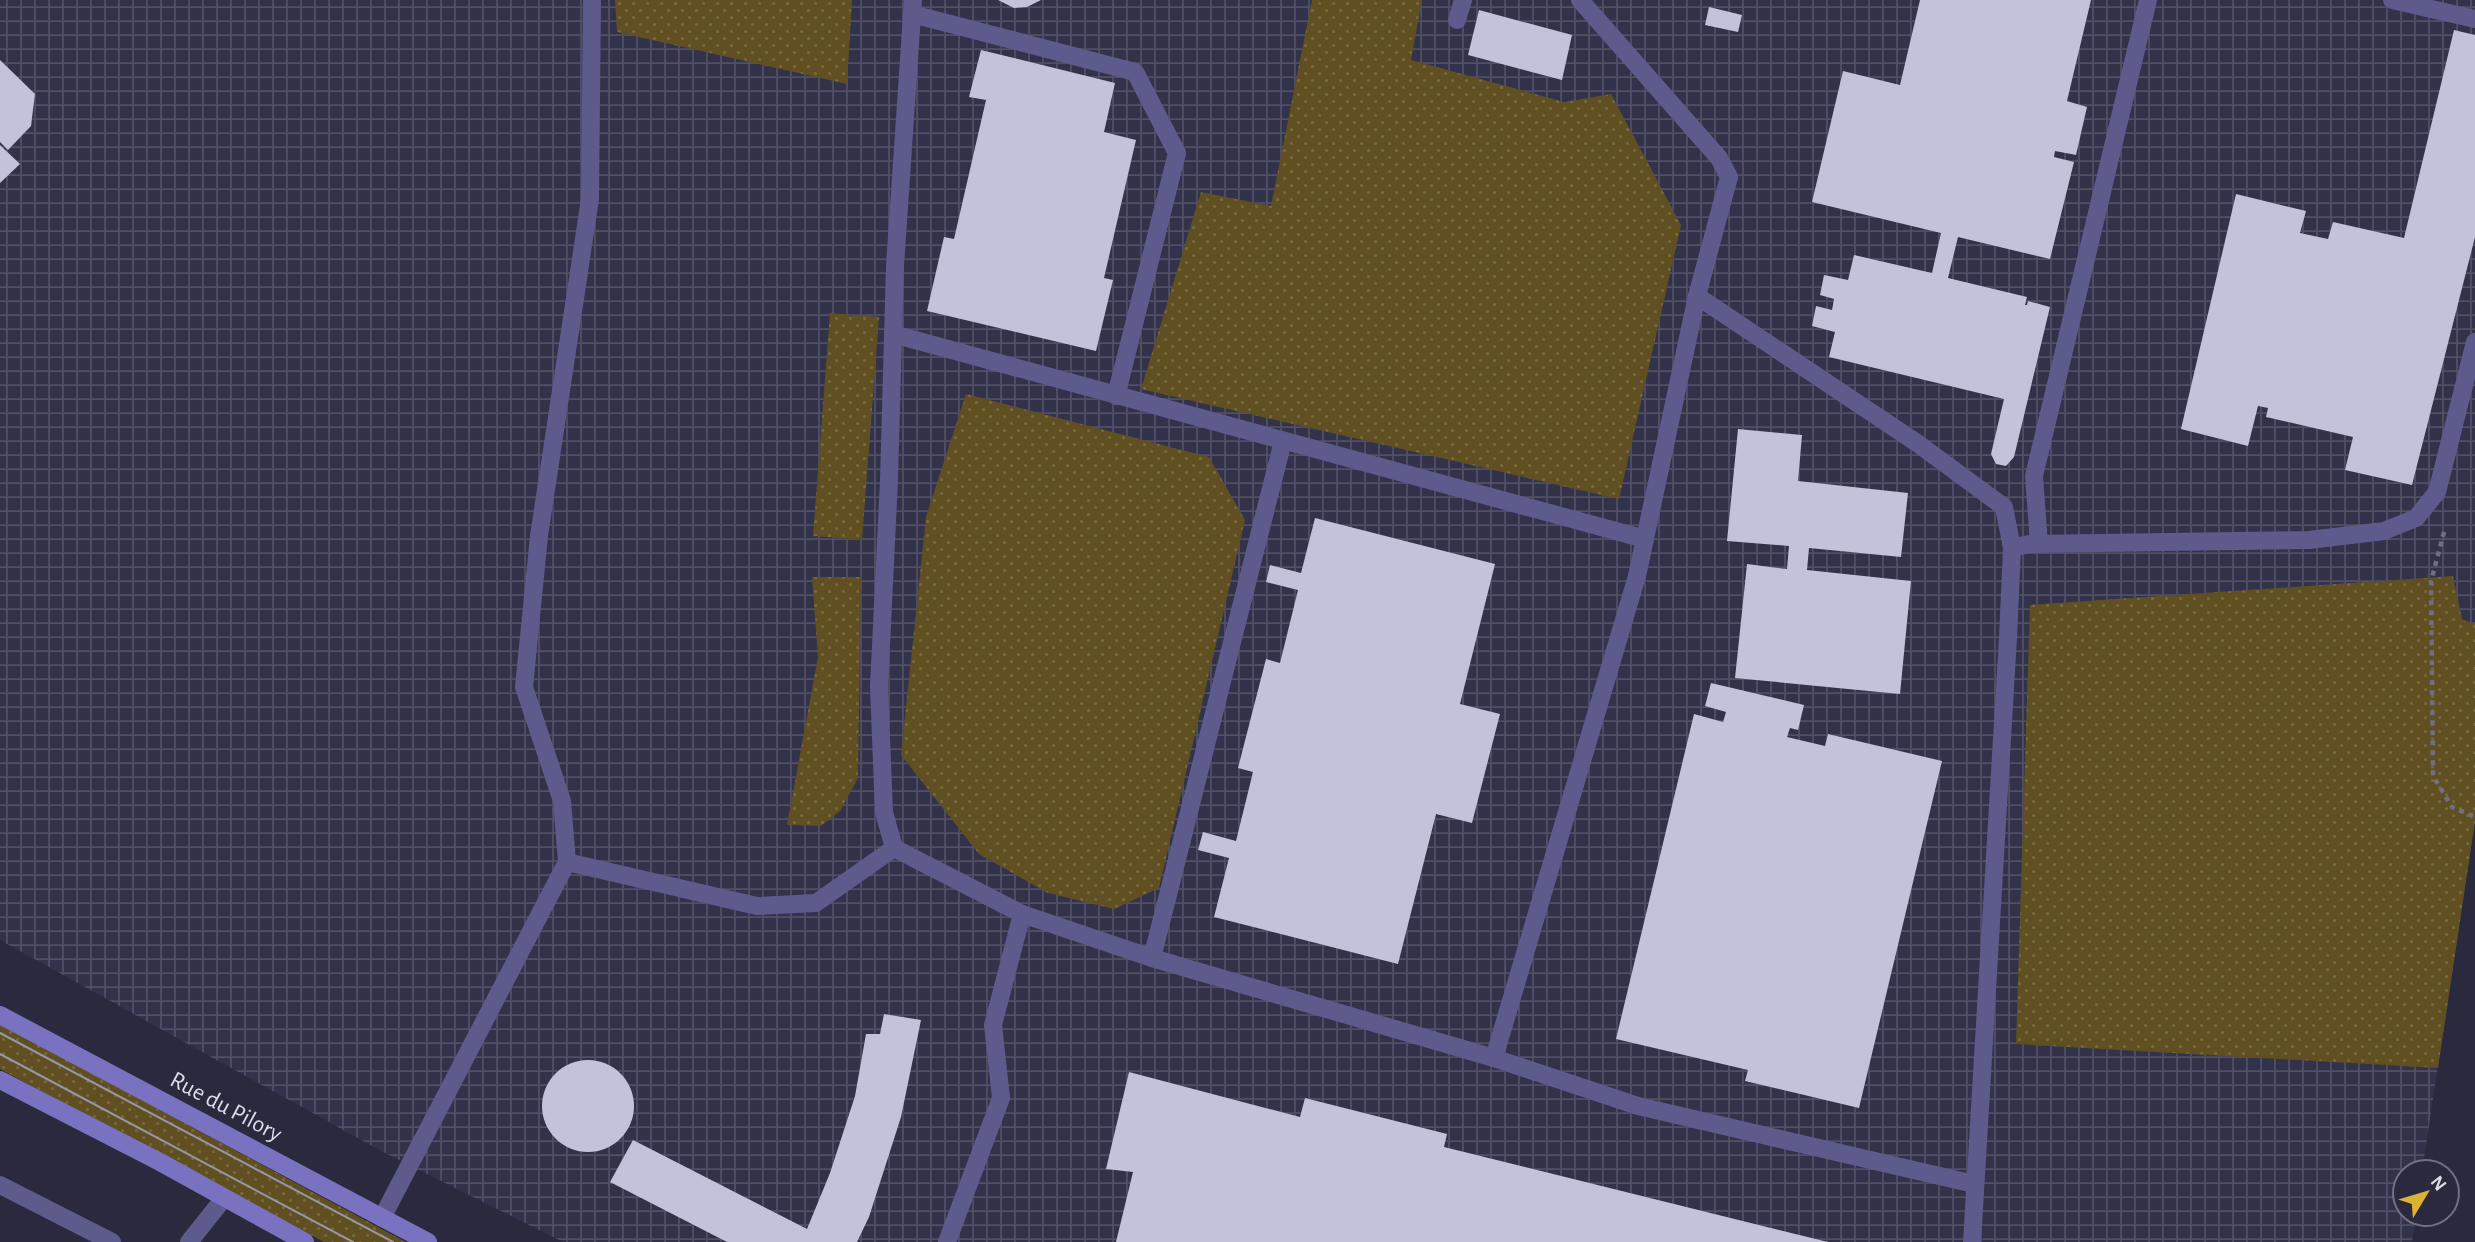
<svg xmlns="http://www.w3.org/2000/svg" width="2475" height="1242" font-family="'Alegreya Sans',sans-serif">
<defs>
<pattern id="industrial-grid" width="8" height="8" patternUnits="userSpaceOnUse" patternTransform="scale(1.75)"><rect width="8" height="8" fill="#33324b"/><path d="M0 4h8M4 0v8" fill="none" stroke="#504f65"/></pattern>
<pattern id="grass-dots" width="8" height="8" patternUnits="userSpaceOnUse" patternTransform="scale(1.75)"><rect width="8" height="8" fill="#604f20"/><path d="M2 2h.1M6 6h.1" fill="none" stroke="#766840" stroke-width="1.8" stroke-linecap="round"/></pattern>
</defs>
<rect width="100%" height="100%" fill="#2a293d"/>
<path fill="url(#industrial-grid)" d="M0,0H2475V820L2422,1172H2405V1214H2416L2412,1242H563L383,1152L0,940Z"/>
<g fill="url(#grass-dots)">
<path d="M615,0H852L847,84L617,32Z"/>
<path d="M1312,0H1422L1411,60L1564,102L1611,94L1681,225L1619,499L1141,389L1201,192L1271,206Z"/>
<path d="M830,313L879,317L862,540L813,536Z"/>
<path d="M966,394L1209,457L1245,520L1159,888L1114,909L1048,893L979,854L901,755L926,517Z"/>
<path d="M2453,576L2462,619L2475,624V821L2438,1068L2016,1044L2030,605Z"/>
<path d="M812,577H861L858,778L840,811L821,826L787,825L818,657Z"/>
<path d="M0,1024L406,1242H324L0,1069Z"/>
</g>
<g fill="#c2c2db">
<path d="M998,0H1041L1027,7L1014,8Z"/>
<path d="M1920,0H2091L2067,101L2087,107L2076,155L2055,151L2054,157L2074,162L2050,259L1958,237L1948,278L2027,297L2025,305H2027L2028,301L2050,307L2014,457L2006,466L1996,464L1991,454L2004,399L1829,357L1835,332L1812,326L1816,306L1832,310L1834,299L1820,295L1824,275L1848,280L1854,255L1932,273L1941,233L1812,202L1843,71L1900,85Z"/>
<path d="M1709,7L1742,15L1738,32L1705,25Z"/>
<path d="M1479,10L1572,35L1562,80L1468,55Z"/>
<path d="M2454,30L2475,35V237L2412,485L2345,470L2353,437L2266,417L2268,408L2258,406L2248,446L2181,429L2236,194L2306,211L2300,233L2328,239L2333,222L2404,238Z"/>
<path d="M981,50L1115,83L1104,132L1136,140L1104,278L1113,280L1096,351L927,311L944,237L954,239L986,100L969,97Z"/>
<path d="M0,60L35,94L31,126L8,150L0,142Z"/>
<path d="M0,145L20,164L0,183Z"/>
<path d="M1738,429L1802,435L1798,481L1908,493L1901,557L1809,548L1807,570L1911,581L1900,694L1735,678L1747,564L1787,569L1789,546L1727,541Z"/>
<path d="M1315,518L1495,564L1460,704L1500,714L1472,823L1436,814L1398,964L1214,917L1229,858L1198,850L1203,832L1236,841L1253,772L1238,768L1266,659L1280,663L1298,590L1266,582L1270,565L1301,573Z"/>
<path d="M1711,683L1804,705L1798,730L1790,728L1787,737L1825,746L1828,734L1942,761L1859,1108L1745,1081L1748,1070L1616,1039L1694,714L1723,722L1726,712L1705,706Z"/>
<path d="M884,1014L921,1020L901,1117L869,1217L857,1242H727L610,1182L633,1140L807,1229L830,1173L855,1096L866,1034H880Z"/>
<circle cx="588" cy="1106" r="46"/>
<path d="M1129,1072L1300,1117L1305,1098L1447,1134L1444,1147L1828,1242H1116L1133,1172L1106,1169Z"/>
</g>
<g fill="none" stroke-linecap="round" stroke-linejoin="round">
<path stroke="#706f80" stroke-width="4.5" stroke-dasharray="5 5" stroke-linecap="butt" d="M2444,532L2431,581L2433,776L2452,807L2475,817"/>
<g stroke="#5d5a8c" stroke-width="18">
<path d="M2392,0L2475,19"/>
<path d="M912,14L1135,72L1177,153L1116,396"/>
<path d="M1457,20L1463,0"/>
<path d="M1697,296L1917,443L2004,507L2012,548L2008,638L1972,1242"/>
<path d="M893,334L1645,539"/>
<path d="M2039,544L2034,476L2148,0"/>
<path d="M2012,548L2029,544L2309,540L2384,531L2416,518L2437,492L2475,342"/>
<path d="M894,848L1022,914L1152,958L1494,1058L1638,1106L1974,1184"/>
<path d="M567,862L757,906L816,903L894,848L884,812L879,687L889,480L895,266L913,0"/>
<path d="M1152,958L1283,441"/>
<path d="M1494,1058L1637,576L1697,296L1729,177L1719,158L1580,0"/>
<path d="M382,1218L567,862L562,801L524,687L539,536L590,199L592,0"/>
<path d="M947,1242L1001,1098L993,1025L1022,914"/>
</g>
<g stroke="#5d5a8c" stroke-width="18">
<path d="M0,1185L112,1242"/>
<path d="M189,1242L224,1198"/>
</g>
<g stroke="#7872c1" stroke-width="18">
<path d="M0,1015L428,1242"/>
<path d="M0,1080L160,1162L305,1242"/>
</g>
<g stroke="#9796a6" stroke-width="2">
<path d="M0,1033L393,1242"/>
<path d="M0,1054L353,1242"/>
</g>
</g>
<g text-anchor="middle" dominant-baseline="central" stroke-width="7" stroke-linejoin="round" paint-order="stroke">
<g font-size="24" fill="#dcdce9" stroke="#2a293d">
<text transform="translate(226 1107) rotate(28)">Rue du Pilory</text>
</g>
</g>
<g transform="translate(2426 1193) rotate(52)"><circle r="33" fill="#2a293d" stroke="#717182" stroke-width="2"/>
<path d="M0-5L12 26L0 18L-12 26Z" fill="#dbb233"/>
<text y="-10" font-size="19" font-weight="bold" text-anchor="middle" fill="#dcdce9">N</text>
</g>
</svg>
